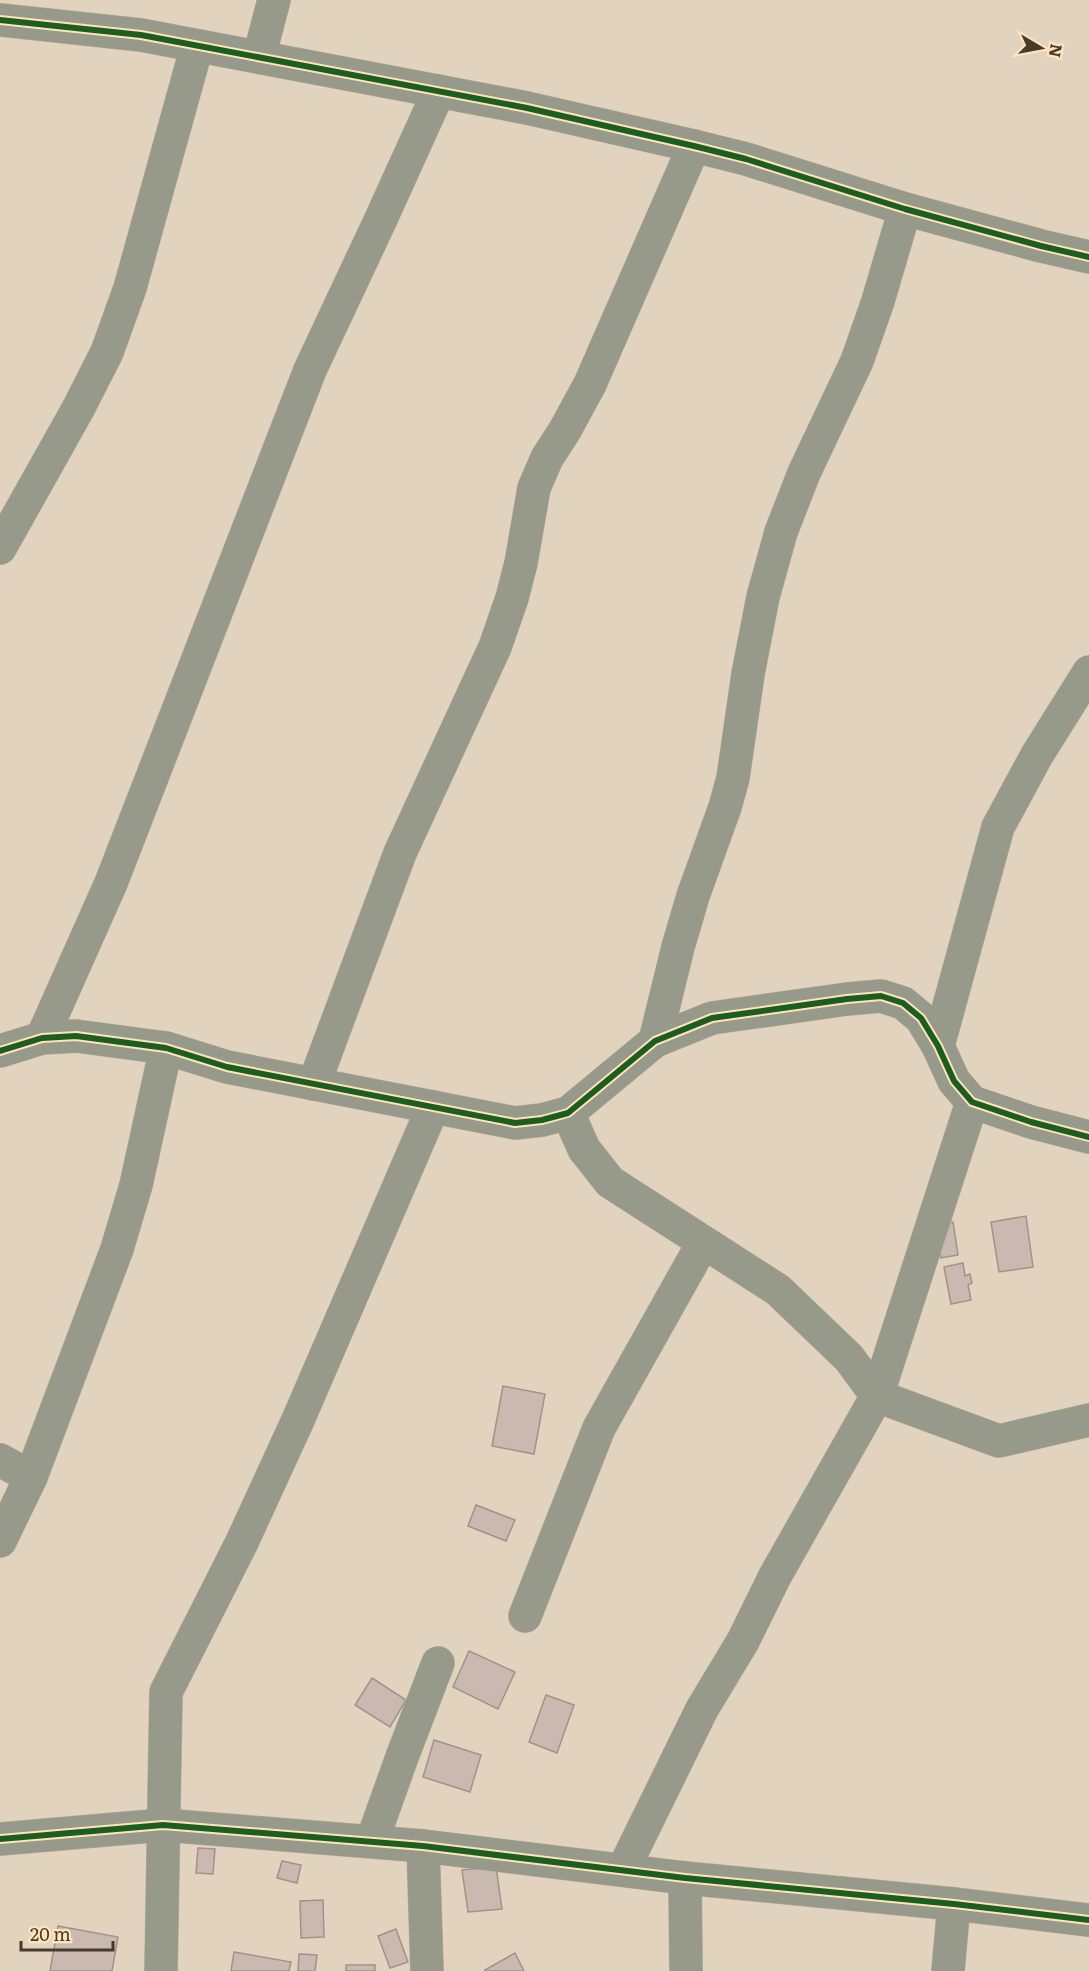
<svg xmlns="http://www.w3.org/2000/svg" width="1089" height="1971" font-family="Literata,serif">
<rect width="100%" height="100%" fill="#e2d3be"/>
<g fill="#c9b9b0" stroke="#a29289" stroke-width="1.5">
<path d="M1026,1216L1033,1267L999,1272L991,1222Z"/>
<path d="M953,1222L958,1255L941,1258L936,1224Z"/>
<path d="M963,1263L965,1276L970,1274L972,1283L968,1285L971,1300L951,1304L944,1267Z"/>
<path d="M503,1386L545,1394L534,1454L492,1446Z"/>
<path d="M476,1505L515,1520L506,1541L468,1526Z"/>
<path d="M469,1651L515,1672L498,1709L453,1687Z"/>
<path d="M372,1678L406,1700L390,1727L355,1705Z"/>
<path d="M546,1695L574,1705L557,1753L529,1742Z"/>
<path d="M434,1740L481,1755L470,1792L423,1777Z"/>
<path d="M198,1848L215,1849L213,1874L196,1873Z"/>
<path d="M282,1861L301,1865L297,1883L277,1878Z"/>
<path d="M496,1867L502,1909L468,1912L462,1870Z"/>
<path d="M323,1900L324,1937L301,1938L300,1901Z"/>
<path d="M58,1926L118,1937L112,1971H50Z"/>
<path d="M396,1929L408,1962L390,1968L378,1936Z"/>
<path d="M234,1952L291,1962L289,1971H231Z"/>
<path d="M515,1953L524,1971H486L485,1970Z"/>
<path d="M299,1954L317,1955L315,1971H298Z"/>
<rect x="346" y="1965" width="29" height="6"/>
</g>
<g fill="none" stroke-linecap="round" stroke-linejoin="round">
<defs>
<g id="minor">
<path d="M0,20L141,35L527,108L694,146L746,159L905,209L1041,246L1089,257"/>
<path d="M259,57L274,0"/>
<path d="M0,548L78,409L107,352L130,288L197,46"/>
<path d="M42,1038L111,883L310,370L380,221L439,91"/>
<path d="M655,1041L678,947L693,896L725,807L733,778L748,674L763,597L781,532L804,473L857,361L878,301L905,209"/>
<path d="M938,1046L998,827L1037,755L1089,672"/>
<path d="M0,1051L42,1038L76,1036L166,1048L227,1067L515,1123L542,1120L568,1113L655,1041L712,1018L847,999L881,996L903,1003L921,1018L938,1046L954,1081L972,1102L1031,1122L1089,1137"/>
<path d="M314,1084L400,853L495,647L512,598L521,563L534,488L547,458L565,430L590,384L694,146"/>
<path d="M568,1113L584,1149L610,1182L778,1290L849,1358L877,1396L999,1441L1089,1420"/>
<path d="M0,1460L31,1477"/>
<path d="M0,1541L31,1477L117,1249L136,1185L166,1048"/>
<path d="M525,1616L599,1428L703,1243"/>
<path d="M0,1839L163,1825L423,1846L685,1878L954,1904L1089,1920"/>
<path d="M372,1841L402,1757L438,1663"/>
<path d="M423,1846L427,1971"/>
<path d="M623,1870L702,1709L743,1641L775,1576L877,1396L972,1102"/>
<path d="M685,1878L686,1971"/>
<path d="M161,1971L166,1692L242,1542L298,1420L433,1107"/>
<path d="M948,1971L954,1904"/>
</g>
</defs>
<use href="#minor" stroke="#bdb1a0" stroke-width="34"/>
<use href="#minor" stroke="#979a8b" stroke-width="33"/>
<defs>
<g id="cycleway">
<path d="M0,20L141,35L527,108L694,146L746,159L905,209L1041,246L1089,257"/>
<path d="M0,1051L42,1038L76,1036L166,1048L227,1067L515,1123L542,1120L568,1113L655,1041L712,1018L847,999L881,996L903,1003L921,1018L938,1046L954,1081L972,1102L1031,1122L1089,1137"/>
<path d="M0,1839L163,1825L423,1846L685,1878L954,1904L1089,1920"/>
</g>
</defs>
<use href="#cycleway" stroke="#ffe3bb" stroke-width="10"/>
<use href="#cycleway" stroke="#1b5e20" stroke-width="6"/>
</g>
<g transform="translate(1041 48) rotate(100)" stroke="#ffe3bb" stroke-width="4.5" paint-order="stroke">
<path d="M0-4.5L10 22L0 15L-10 22Z" fill="#463b2b"/>
<text y="-9" font-size="16" font-weight="bold" text-anchor="middle" fill="#463b2b">N</text>
</g>
<path d="M21 1941v9h92v-9" fill="none" stroke="#463b2b" stroke-width="3"/>
<text x="30" y="1941" font-size="18" fill="#463b2b" stroke="#ffe3bb" stroke-width="4.5" paint-order="stroke">20 m</text>
</svg>
